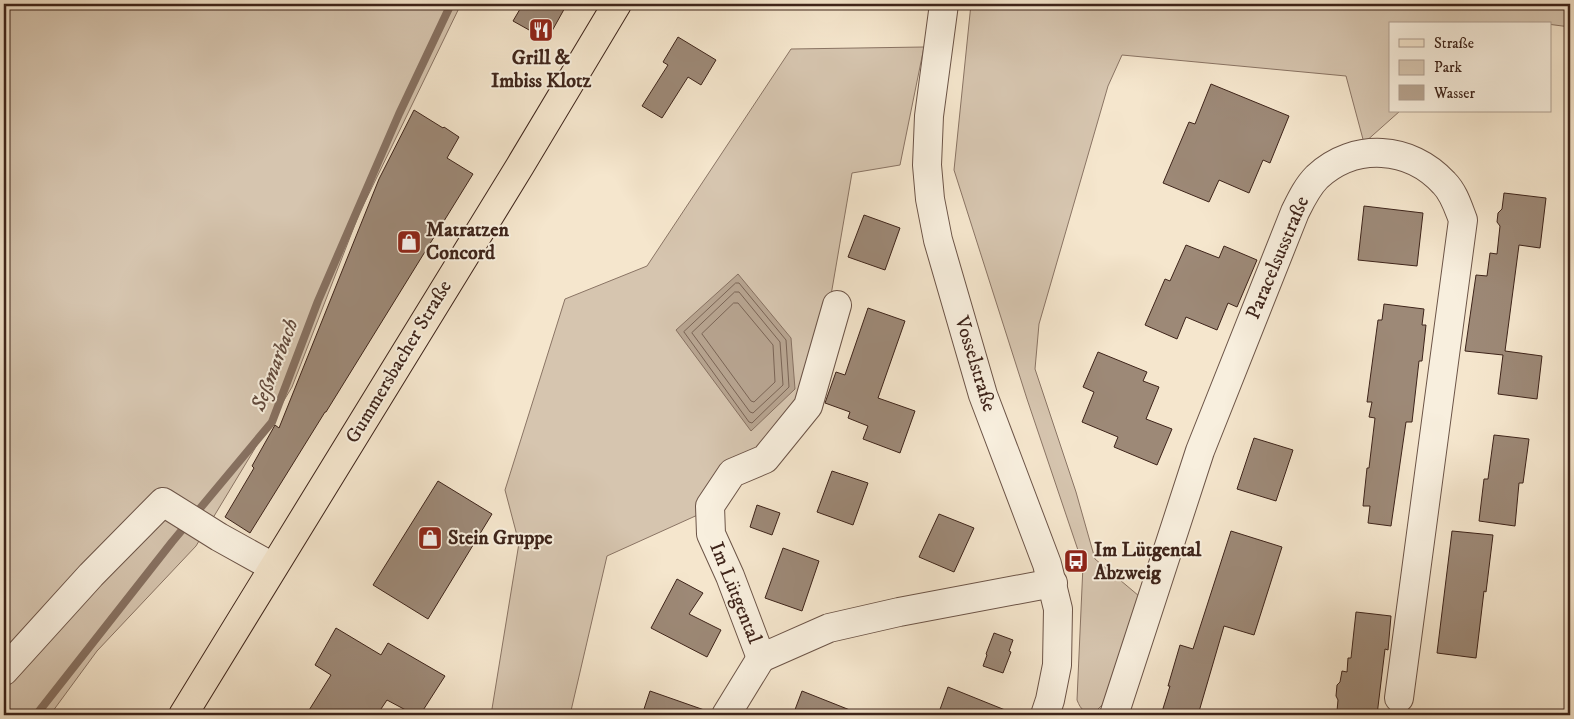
<svg xmlns="http://www.w3.org/2000/svg" width="1574" height="719" font-family="'IM FELL DW Pica',serif">
<rect width="100%" height="100%" fill="#f5e6cd"/>
<filter id="stains"><feTurbulence type="fractalNoise" baseFrequency=".004" numOctaves="4"/><feColorMatrix values="0 0 0 0 .2 0 0 0 0 .09 0 0 0 0 .02 0 0 0 .5 -.17"/></filter>
<radialGradient id="worn" r=".72"><stop offset=".6" stop-color="#630" stop-opacity="0"/><stop offset="1" stop-color="#630" stop-opacity=".3"/></radialGradient>
<g fill="#d6c5af" stroke="#8a7464">
<path d="M4,4H461L359,214L292,387L196,546L97,651L50,715H4Z"/>
<path d="M971,4H1570V27L1547,24H1390V111H1400L1364,143L1346,76L1122,55L1108,86L1039,324L1035,369L1076,492L1095,559L1139,596L1103,704L1095,712C1084,713 1081,710 1077,700L1083,565L1027,399L954,170Z"/>
<path d="M924,47L900,165L852,173L830,301L804,400L702,513L607,556L570,715H491L519,543L505,490L565,299L647,266L791,49Z"/>
</g>
<path fill="#b7a490" stroke="#877161" d="M738,274L791,338L795,389L751,431L676,330Z"/>
<g fill="none" stroke-linecap="round" stroke-linejoin="round">
<g stroke="#7a6455" stroke-width="1">
<path d="M736,283H739L786,340L789,387L752,423L749,422L684,332Z"/>
<path d="M735,292H739L780,342L783,385L753,413L750,412L692,333Z"/>
<path d="M734,303H738L773,345L775,382L754,402L751,401L702,334Z"/>
</g>
<path stroke="#877161" stroke-width="8" d="M36,715L172,542L272,422L318,301L399,114L451,4"/>
</g>
<g fill="#9d8977" stroke="#3e241a">
<path d="M523,4H567L547,40L513,21Z"/>
<path d="M678,37L716,60L701,85L688,77L662,118L642,106L668,65L663,62Z"/>
<path d="M1211,84L1289,116L1270,163L1263,160L1249,193L1219,180L1209,202L1163,183L1189,122L1195,124Z"/>
<path d="M414,110L443,128L444,127L459,137L447,158L473,174L326,412H325L250,533L225,517L254,468L252,466L275,425L279,428L379,179Z"/>
<path d="M1504,193L1546,198L1540,248L1519,245L1505,351L1542,356L1537,399L1498,394L1503,355L1465,351L1476,275L1487,276L1490,253L1497,254L1500,226L1497,222L1498,213L1502,209Z"/>
<path d="M1364,206L1423,213L1417,266L1358,260Z"/>
<path d="M864,215L900,228L885,270L848,257Z"/>
<path d="M1186,245L1219,258L1224,246L1257,260L1237,307L1228,303L1217,330L1186,317L1177,339L1145,325L1165,279L1170,281Z"/>
<path d="M1384,304L1424,309L1422,325H1426L1422,361H1419L1412,422H1406L1391,526L1368,523L1370,506H1363L1367,468H1369L1375,418L1369,417L1372,402H1367L1378,320H1382Z"/>
<path d="M868,308L905,321L878,398L915,411L900,453L863,439L868,426L848,418L850,412L825,403L836,372L845,375Z"/>
<path d="M1098,352L1147,372L1143,381L1159,387L1146,419L1172,429L1157,465L1114,447L1118,437L1082,422L1094,392L1083,387Z"/>
<path d="M1494,435L1529,439L1523,483H1519L1515,526L1479,521L1484,479H1488Z"/>
<path d="M1254,438L1293,450L1276,501L1237,489Z"/>
<path d="M832,471L868,483L853,525L817,512Z"/>
<path d="M438,481L492,514L428,619L373,585Z"/>
<path d="M757,505L780,513L772,535L750,527Z"/>
<path d="M939,514L974,528L954,572L919,557Z"/>
<path d="M1231,531L1282,547L1254,635L1224,626L1198,715H1161L1170,686H1168L1180,645L1193,649Z"/>
<path d="M1452,531L1493,535L1486,592L1484,591L1476,658L1437,653Z"/>
<path d="M783,548L819,561L802,611L765,598Z"/>
<path d="M677,579L703,593L689,614L721,630L707,657L651,628Z"/>
<path d="M1356,612L1391,616L1388,650L1385,649L1377,715L1337,711L1338,700L1336,696L1337,685L1340,682L1342,671L1347,672L1348,658H1351Z"/>
<path d="M336,628L381,655L388,643L445,676L420,715H415L387,700L377,715H306L331,675L315,665Z"/>
<path d="M994,633L1013,640L1009,651L1011,652L1003,673L983,666L987,655L986,654Z"/>
<path d="M948,687L1015,714V715H938Z"/>
<path d="M650,691L710,712L709,715H642Z"/>
<path d="M802,691L860,714L859,715H793Z"/>
</g>
<g fill="none" stroke-linecap="round" stroke-linejoin="round">
<defs>
<g id="minor">
<path d="M944,4L929,116L927,165L930,199L938,240L983,395L1047,564L1058,609L1057,665L1050,700L1045,715"/>
<path d="M837,305L808,406L765,459L732,473L710,506L711,534L730,576L761,658L829,628L899,612L1053,583"/>
<path d="M4,671L91,575L163,502L219,537L273,567"/>
<path d="M726,715L761,658"/>
<path d="M1114,715L1200,451L1295,212C1301,200 1307,187 1317,177C1355,142 1410,146 1444,183C1454,193 1458,207 1463,220L1399,698"/>
</g>
<path id="major" d="M183,715L520,166L617,4"/>
</defs>
<use href="#minor" stroke="#6c5447" stroke-width="30"/>
<use href="#major" stroke="#3e241a" stroke-width="30"/>
<use href="#minor" stroke="#f8efde" stroke-width="28"/>
<use href="#major" stroke="#f5e6cd" stroke-width="28"/>
</g>
<defs>
<symbol id="restaurant-square" viewBox="-11 -11 22 22"><rect x="-9" y="-9" width="18" height="18" rx="4" fill="#8f2418" stroke="#f8efde"/><path d="M-5-6h1v4h1v-4h1v4h1v-4h1v5L-1.5 .5V6h-2V.5L-5-1ZM5-6V6H3V1.5H1.5Q1.5-4 5-6Z" fill="#fff"/></symbol>
<symbol id="shop-square" viewBox="-11 -11 22 22"><rect x="-9" y="-9" width="18" height="18" rx="4" fill="#8f2418" stroke="#f8efde"/><path d="M-5-2.5h2.3a2.7 3.5 0 0 1 5.4 0H5L5.5 6h-11ZM-1.5-2.5h3a1.5 2.3 0 0 0-3 0Z" fill="#fff"/></symbol>
<symbol id="bus-square" viewBox="-11 -11 22 22"><rect x="-9" y="-9" width="18" height="18" rx="4" fill="#8f2418" stroke="#f8efde"/><path d="M-5-6H5V4H4V6H2V4H-2V6H-4V4H-5ZM-3.5-4V0h7V-4ZM-3.5 1.2v1.5H-2V1.2ZM2 1.2v1.5H3.5V1.2Z" fill="#fff"/></symbol>
</defs>
<g fill-rule="evenodd">
<use href="#restaurant-square" x="527" y="16" width="28" height="28"/>
<use href="#shop-square" x="395" y="228" width="28" height="28"/>
<use href="#shop-square" x="416" y="524" width="28" height="28"/>
<use href="#bus-square" x="1062" y="547" width="28" height="28"/>
</g>
<g text-anchor="middle" dominant-baseline="central" stroke-width="4" stroke-linejoin="round" paint-order="stroke">
<g font-size="20" font-weight="bold" fill="#3e241a" stroke="#f8efde" text-anchor="start">
<text x="541" y="58" text-anchor="middle">Grill &amp;<tspan x="541" dy="23">Imbiss Klotz</tspan></text>
<text x="426" y="230">Matratzen<tspan x="426" dy="23">Concord</tspan></text>
<text x="448" y="538">Stein Gruppe</text>
<text x="1094" y="550">Im Lütgental<tspan x="1094" dy="23">Abzweig</tspan></text>
</g>
<g font-size="20" fill="#3e241a" stroke="#f8efde">
<text transform="translate(1278 258) rotate(-67)">Paracelsusstraße</text>
<text transform="translate(399 362) rotate(-59)">Gummersbacher Straße</text>
<text transform="translate(975 364) rotate(73)">Vosselstraße</text>
<text transform="translate(735 593) rotate(68)">Im Lütgental</text>
</g>
<g font-size="21" font-style="italic" fill="#624a3d" stroke="#f8efde">
<text transform="translate(275 365) rotate(-69)">Seßmarbach</text>
</g>
</g>
<rect width="1574" height="719" fill="none" stroke="#f5e6cd" stroke-width="20"/>
<rect x="5" y="5" width="1564" height="709" fill="none" stroke="#3e241a" stroke-width="2.5"/>
<rect x="10" y="10" width="1554" height="699" fill="none" stroke="#3e241a"/>
<rect x="1389" y="22" width="162" height="90" fill="#f8efde" stroke="#ae9e90"/>
<rect x="1399" y="39" width="25" height="8" fill="#f5e6cd" stroke="#ae9e90"/>
<text x="1434" y="48" font-size="15" fill="#3e241a">Straße</text>
<rect x="1399" y="60" width="25" height="15" fill="#d6c5af" stroke="#ae9e90"/>
<text x="1434" y="72" font-size="15" fill="#3e241a">Park</text>
<rect x="1399" y="85" width="25" height="15" fill="#b7a490" stroke="#ae9e90"/>
<text x="1434" y="98" font-size="15" fill="#3e241a">Wasser</text>
<rect width="100%" height="100%" filter="url(#stains)"/>
<rect width="100%" height="100%" fill="url(#worn)"/>
</svg>
